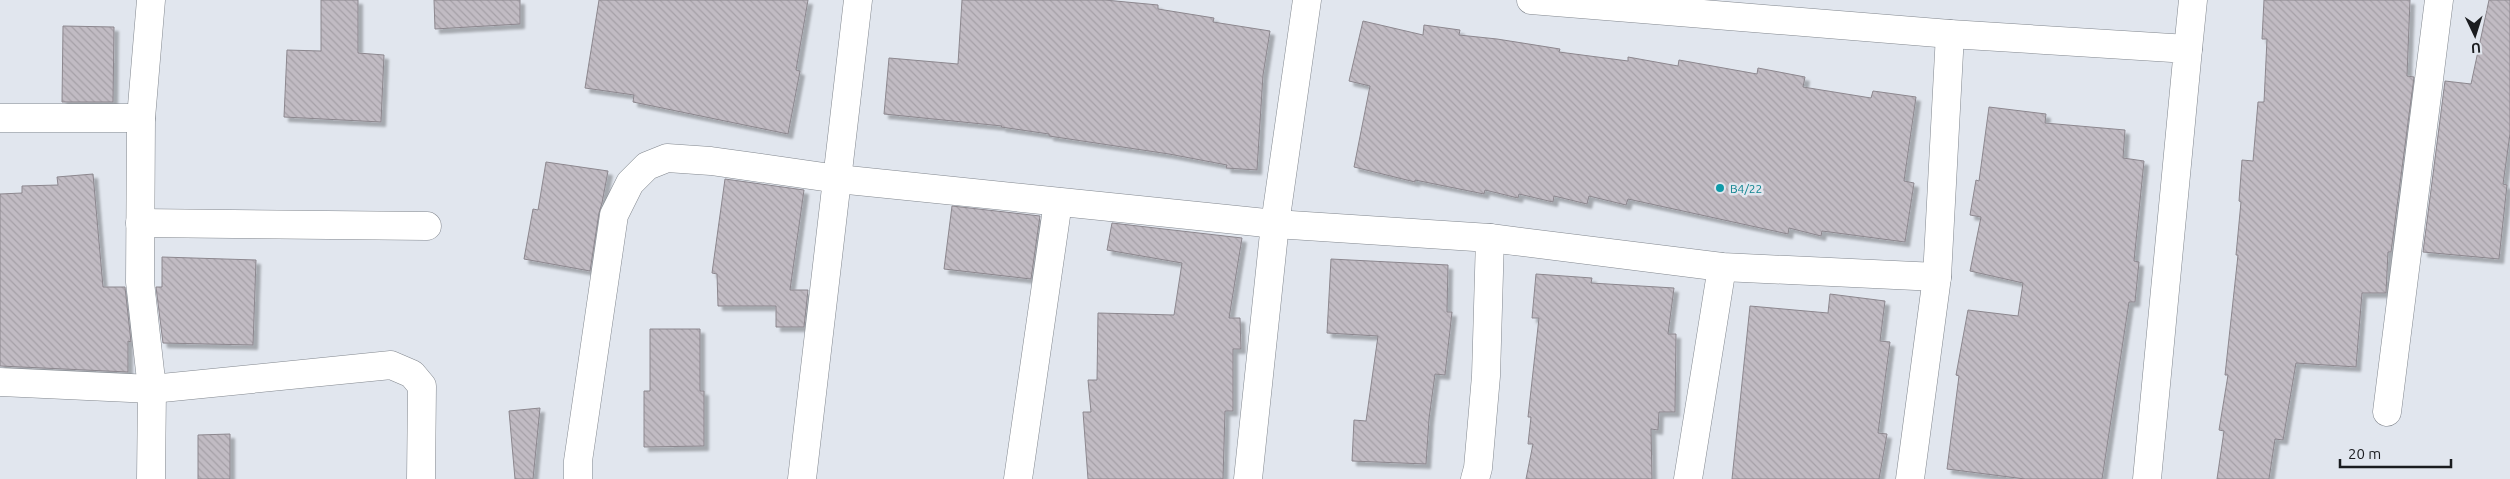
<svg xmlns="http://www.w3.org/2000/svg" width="2510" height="479" font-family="Ubuntu,sans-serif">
<defs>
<pattern id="building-back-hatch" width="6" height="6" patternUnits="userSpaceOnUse" patternTransform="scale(1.25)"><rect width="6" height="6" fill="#c1bbc3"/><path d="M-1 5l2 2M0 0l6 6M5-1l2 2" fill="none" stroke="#a5a0a7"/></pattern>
<filter id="shadow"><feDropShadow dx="4.5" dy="4.5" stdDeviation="1" flood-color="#0004"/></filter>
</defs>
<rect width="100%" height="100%" fill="#e1e6ee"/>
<g fill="url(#building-back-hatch)" stroke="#8c878e" filter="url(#shadow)">
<path d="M321,0H358V53L384,55L381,122L284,117L287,50L321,51Z"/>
<path d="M434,0H520V24L435,29Z"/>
<path d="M599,0H808L796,70L800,71L788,134L633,102L634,95L585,88Z"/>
<path d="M962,0H1105L1158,5V9L1214,18L1213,22L1270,31L1263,75L1257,170L1226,168L1227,165L1169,154L1049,136V134L1001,127L1002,126L884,114L889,58L958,64Z"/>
<path d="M2264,0H2410L2407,76L2414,77L2391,252H2388L2386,293H2362L2356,367L2296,363L2283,440L2275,439L2269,479H2217L2224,431L2219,430L2228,375H2225L2238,255H2236L2241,202L2239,201L2242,160L2253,161L2258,102H2264L2267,39H2262Z"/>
<path d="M2489,0H2510V134L2503,184L2507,185L2499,259L2423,252L2445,81L2471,84Z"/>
<path d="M1363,21L1423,35L1424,25L1460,30L1459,35L1497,39L1560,49L1559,52L1628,61V57L1678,66L1679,60L1757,74L1758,68L1805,77L1803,87L1871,98L1873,91L1916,97L1904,181L1914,183L1905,242L1822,231L1821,236L1789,228L1788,234L1628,199L1626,205L1589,196L1587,204L1554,196L1553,202L1519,194L1518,198L1485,190L1484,194L1415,180V182L1354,167L1370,86L1349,81Z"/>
<path d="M63,26L114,27L113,102H62Z"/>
<path d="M1989,107L2046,114L2045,123L2125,130L2123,158L2144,161L2134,261L2139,262L2135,302H2129L2102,479H2025L1947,469L1959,376L1956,375L1968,310L2018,316L2023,283L1970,271L1981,217L1970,215L1976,180L1979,181Z"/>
<path d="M546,162L608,171L602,203L599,213L590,271L524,259L533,209L538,210Z"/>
<path d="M93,174L103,287H125L131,342L128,341V372L0,366V194L22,193V186L58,185L57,177Z"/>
<path d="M725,179L804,190L790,290H808L804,327H776V306H718L717,274L712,273Z"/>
<path d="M952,206L1040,216L1031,279L944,269Z"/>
<path d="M1112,223L1242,238L1229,318H1240L1241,349H1233V411H1225L1223,479H1088L1083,412H1091L1088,380H1097L1098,313L1174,315L1182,263L1107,250Z"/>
<path d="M162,257L256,260L253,345L163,343L156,287H162Z"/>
<path d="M1331,259L1448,265L1447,312H1452L1445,375L1435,374L1429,419L1426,464L1352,461L1354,420L1366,421L1378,336L1327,333Z"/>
<path d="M1536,274L1592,278L1591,283L1674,288L1668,334H1676L1675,412H1659L1658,430L1651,429L1652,479H1526L1533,444H1528L1531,417H1528L1539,318H1532Z"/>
<path d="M1830,294L1885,301L1880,341L1890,342L1878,433L1887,434L1879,479H1732L1750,306L1828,313Z"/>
<path d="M650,329H700V391H704V446L644,447V391H650Z"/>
<path d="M540,408L533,479H515L509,411Z"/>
<path d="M230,434V479H198V435Z"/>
</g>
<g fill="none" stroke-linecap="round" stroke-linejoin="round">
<defs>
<g id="minor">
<path d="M1531,0L1950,34L2188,49L2147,479"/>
<path d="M2188,49L2193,0"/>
<path d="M0,118H141"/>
<path d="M140,223L427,226"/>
<path d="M0,382L152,389L391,365L412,374L422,386L421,479"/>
<path d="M2387,412L2439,0"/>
<path d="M151,479L152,389L140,282L141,118L151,0"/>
<path d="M578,479V461L614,215L630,183L647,166L667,158L711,161L838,179L1275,224L1490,238L1722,267L1937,277"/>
<path d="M802,479L858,0"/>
<path d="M1018,479L1058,202"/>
<path d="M1248,479L1275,224L1307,0"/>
<path d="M1475,479L1478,468L1486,376L1490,238"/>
<path d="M1688,479L1722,267"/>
<path d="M1910,479L1937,277L1950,34"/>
</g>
</defs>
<use href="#minor" stroke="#82878e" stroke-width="29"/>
<use href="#minor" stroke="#fff" stroke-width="28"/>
</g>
<circle fill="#0f9aa8" stroke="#e1e6ee" stroke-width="2" cx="1720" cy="188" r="5"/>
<g text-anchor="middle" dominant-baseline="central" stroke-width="5" stroke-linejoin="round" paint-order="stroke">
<g font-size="12" fill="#0d838f" stroke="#e1e6ee" text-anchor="start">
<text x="1730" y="188">B4/22</text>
</g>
</g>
<g transform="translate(2475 35) rotate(176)" stroke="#e1e6ee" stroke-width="4" paint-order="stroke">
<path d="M0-4L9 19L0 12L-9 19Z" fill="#1a1c1f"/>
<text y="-8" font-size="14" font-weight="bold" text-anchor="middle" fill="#1a1c1f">U</text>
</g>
<path d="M2340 459v8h111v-8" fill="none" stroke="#1a1c1f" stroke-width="2.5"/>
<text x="2348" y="459" font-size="15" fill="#1a1c1f" stroke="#e1e6ee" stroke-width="4" paint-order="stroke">20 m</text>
</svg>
